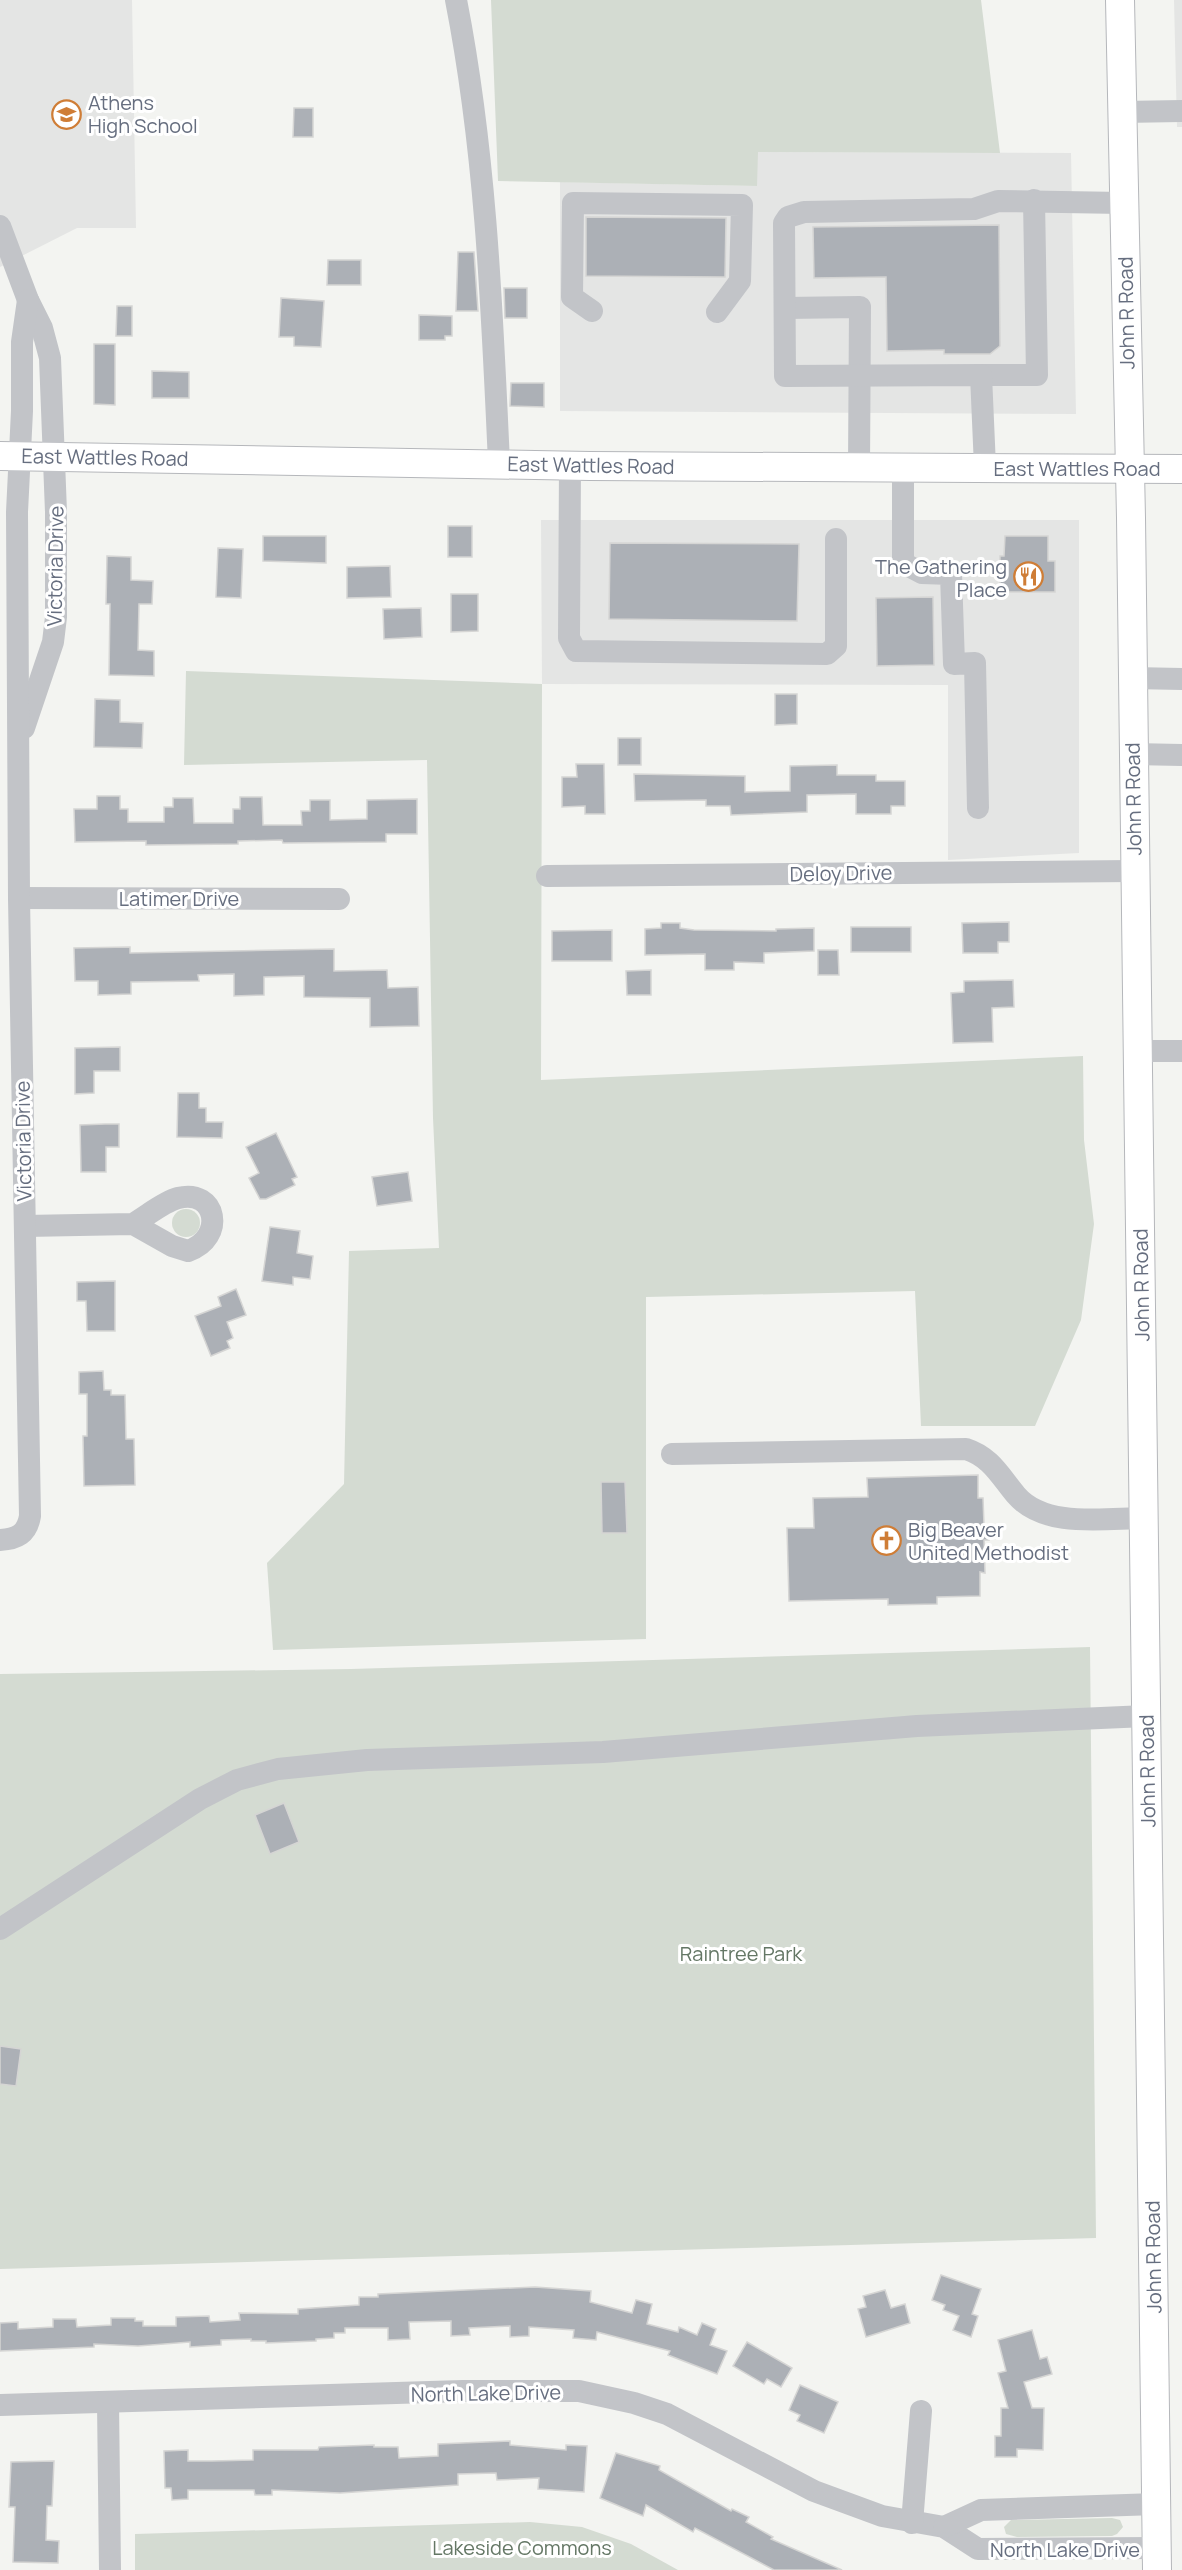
<svg xmlns="http://www.w3.org/2000/svg" width="1182" height="2570" font-family="Manrope,sans-serif">
<rect width="100%" height="100%" fill="#f3f4f1"/>
<g fill="#e4e5e4">
<path d="M0,0H132L136,228H77L0,267Z"/>
<path d="M1174,0H1182V127H1177Z"/>
<path d="M757,152L1071,153L1076,414L560,411V182L757,186Z"/>
<path d="M541,520H1079V853L948,860V685L542,684Z"/>
</g>
<g fill="#d4dbd2">
<path d="M491,0H981L1000,153L758,152L757,186L498,181Z"/>
<path d="M186,671L542,684L541,1080L1083,1056L1084,1140L1094,1224L1081,1320L1035,1426H921L915,1291L646,1297V1639L273,1650L267,1563L344,1484L349,1251L439,1248L433,1118L427,760L184,765Z"/>
<circle cx="186" cy="1223" r="14"/>
<path d="M1090,1647L1096,2238L0,2269V1674L351,1669Z"/>
<path d="M1112,2518L1120,2520L1123,2527L1117,2534L1112,2536L1017,2537L1006,2534L1004,2527L1011,2520Z"/>
<path d="M530,2522L582,2527L631,2544L678,2570H135V2534Z"/>
</g>
<g fill="#acb0b6" stroke="#d5d5d4" stroke-width="1.5">
<path d="M294,108H313V137H293Z"/>
<path d="M586,217L726,218L725,277L586,276Z"/>
<path d="M999,225L1000,346L990,354H944V350L887,351L886,277L814,278L813,227Z"/>
<path d="M458,252H474L478,311H456Z"/>
<path d="M328,260H361V285H327Z"/>
<path d="M504,288H527V318H505Z"/>
<path d="M281,298L324,301L321,347L294,346V337H279Z"/>
<path d="M117,306H132V336H116Z"/>
<path d="M419,315L452,316V336H445V340H419Z"/>
<path d="M94,344H115V405L94,404Z"/>
<path d="M152,371L189,372V398H152Z"/>
<path d="M511,383H544V407L510,406Z"/>
<rect x="448" y="526" width="24" height="31"/>
<path d="M263,536H326V563L263,561Z"/>
<path d="M1005,536H1048V561H1055V592H1000V556H1004Z"/>
<path d="M610,543L799,544L797,621L609,619Z"/>
<path d="M218,548L243,549L241,598L216,597Z"/>
<path d="M107,556L131,557V580L153,581L152,604H139L138,650L154,651V676L109,675L110,604H106Z"/>
<path d="M390,566L391,597L347,598V567Z"/>
<path d="M451,594H478V631L451,632Z"/>
<path d="M933,597L934,665L877,666L876,598Z"/>
<path d="M421,608L422,637L384,639L383,609Z"/>
<path d="M775,694H797V724L775,725Z"/>
<path d="M95,699L120,700V722L143,723L142,748L94,747Z"/>
<rect x="618" y="738" width="23" height="27"/>
<path d="M576,764H604L605,814H585V806L562,807V777H577Z"/>
<path d="M837,765V775H876V781H905V806H891V814H856V794L807,795V812L731,815L730,806H706V800L635,801L634,774L745,776V792L790,791V766Z"/>
<path d="M97,796H120V809H128V822H164V807H173V798H193L194,823H233V809H240V797H262L263,825H302L301,811H310V800H330V820L367,819V800L417,799V834H386V842L283,843L282,840L238,841V844L146,845V841L75,842L74,809H97Z"/>
<path d="M1009,922V942H998V953H963L962,923Z"/>
<path d="M661,923H680V928L694,930L776,931V929L814,928V951L764,953V963L734,962V970H705V954L645,955V929L661,928Z"/>
<rect x="851" y="927" width="60" height="25"/>
<path d="M612,930V961H552V931Z"/>
<path d="M130,947V953L334,949V971L387,970L388,988L418,987L419,1026L370,1027V998L304,997V976L264,977V995L234,996V974L198,975L199,981L131,982V994L98,995V981H75L74,948Z"/>
<path d="M818,950H838L839,975H818Z"/>
<path d="M651,970V995H627L626,971Z"/>
<path d="M1013,980L1014,1007L992,1008L993,1042L953,1043L951,993L964,992V981Z"/>
<path d="M120,1047V1071H94V1093L75,1094V1048Z"/>
<path d="M178,1093H199V1108H206V1122H223L222,1138L177,1137Z"/>
<path d="M105,1124H119V1147H106V1172H81L80,1125Z"/>
<path d="M276,1133L297,1177L292,1179L295,1185L266,1199H260L249,1178L259,1173L246,1147Z"/>
<path d="M408,1172L412,1201L377,1206L372,1177Z"/>
<path d="M270,1227L300,1231L297,1253L313,1256L310,1279L293,1277V1285L262,1281Z"/>
<path d="M115,1281V1331H87L86,1301H77V1282Z"/>
<path d="M236,1289L246,1315L227,1322L233,1338L227,1341L230,1348L211,1356L195,1316L221,1306L218,1297Z"/>
<path d="M103,1371L104,1390H111V1395H125L126,1439H134L135,1485L84,1486L83,1436H87V1394H79V1372Z"/>
<path d="M978,1475V1498H983L984,1525H988L989,1540H984L985,1573L980,1572V1596L937,1597V1604L888,1605V1599L789,1601L787,1528H814L813,1498L868,1497L867,1478Z"/>
<path d="M601,1482H625L627,1533H602Z"/>
<path d="M284,1803L299,1842L270,1854L255,1815Z"/>
<path d="M0,2046L21,2049L16,2086L0,2084Z"/>
<path d="M941,2275L981,2289L972,2314L978,2316L971,2337L953,2330L959,2316L943,2310L945,2305L932,2300Z"/>
<path d="M535,2287L591,2291L590,2302L632,2313L636,2300L652,2304L647,2324L678,2332L679,2327L697,2335L702,2323L716,2329L710,2345L727,2351L717,2374L668,2355L670,2351L597,2332L596,2340L573,2338L574,2330L529,2327V2336L510,2337V2326L469,2328L470,2335L451,2336V2321L409,2322L410,2339L388,2340V2328H345V2333H334V2338L316,2339V2341L266,2343V2341H251V2339L221,2340V2345L190,2347V2342L138,2346L94,2344V2347L0,2351V2323L18,2322V2329L53,2327V2319H76L77,2327L111,2325V2318H135V2321H143V2326H176V2317L209,2316L210,2322L240,2320L239,2313L298,2314V2309L359,2305V2297H378V2294Z"/>
<path d="M885,2290L891,2308L905,2304L910,2323L866,2337L858,2309L866,2307L863,2296Z"/>
<path d="M1032,2330L1040,2359L1047,2357L1052,2374L1024,2382L1032,2408H1044L1043,2450L1017,2449V2457H995V2436H1001V2408H1008L998,2373L1006,2371L998,2340Z"/>
<path d="M747,2342L792,2368L781,2387L767,2379L764,2384L733,2366Z"/>
<path d="M800,2385L838,2402L824,2433L797,2421L800,2415L789,2410Z"/>
<path d="M510,2441V2445L566,2450V2445L587,2446L584,2492L538,2489L539,2478L497,2480L496,2473L458,2474V2485L340,2493L272,2490V2495H255L254,2490H188V2499L172,2500L171,2488H165L164,2451L188,2450V2461H212L253,2460V2450H318L319,2447L374,2445V2447H398L399,2458L438,2456V2444Z"/>
<path d="M616,2453L660,2466L659,2470L731,2511L732,2509L749,2517L746,2522L773,2537L771,2539L842,2570H774L695,2528L693,2532L646,2505L643,2516L600,2498Z"/>
<path d="M54,2461L52,2506H47L46,2540L59,2541L58,2563L13,2562L15,2507H9L11,2462Z"/>
</g>
<g fill="none" stroke-linecap="round" stroke-linejoin="round">
<defs>
<g id="major">
<path d="M1120,0L1131,518L1157,2570"/>
<path d="M0,456L590,466L1182,469"/>
</g>
</defs>
<use href="#major" stroke="#b5b7bb" stroke-width="30"/>
<g stroke="#c2c4c8" stroke-width="22">
<path d="M456,0C486,153 492,309 499,463"/>
<path d="M1122,112L1182,111"/>
<path d="M0,226L28,300L42,328L50,358L56,512V617L53,642L24,728"/>
<path d="M785,308L860,307L859,467"/>
<path d="M592,311L572,297L573,203L742,205L740,281L717,312"/>
<path d="M981,375H1037L1034,200"/>
<path d="M570,465L569,638L576,651L827,654L836,646V539"/>
<path d="M903,466V563L922,573L951,574L954,664L975,663L978,808"/>
<path d="M985,467L981,375L785,376L784,223L788,217L804,212L974,209L998,201L1123,203"/>
<path d="M1132,678L1182,679"/>
<path d="M1132,754L1182,755"/>
<path d="M547,876L1134,871"/>
<path d="M19,898L339,899"/>
<path d="M1136,1051H1182"/>
<path d="M25,1226L133,1224L172,1246L188,1251C226,1238 217,1188 178,1198C163,1202 147,1216 133,1224"/>
<path d="M672,1454L966,1449C991,1457 1000,1476 1016,1495C1045,1529 1106,1518 1145,1518"/>
<path d="M0,1540C17,1539 27,1534 30,1516L19,898L17,512L22,411V342L28,300"/>
<path d="M0,1929L200,1799L237,1780L278,1769L367,1760L603,1752L917,1726L1146,1716"/>
<path d="M108,2402L110,2570"/>
<path d="M0,2405L463,2391H579L634,2403L667,2414L814,2491L882,2516L944,2527L978,2549L1157,2548"/>
<path d="M912,2523L921,2411"/>
<path d="M944,2527L981,2510L1156,2504"/>
</g>
<use href="#major" stroke="#fff" stroke-width="28"/>
</g>
<defs>
<symbol id="school-ring" viewBox="-11 -11 22 22"><circle r="9.5" fill="#fff" stroke="#cf7d36" stroke-width="1.5"/><path d="M0-5L7-2L0 1L-7-2ZM-4 1L0 2.5L4 1V4Q0 6-4 4Z" fill="#cf7d36"/></symbol>
<symbol id="restaurant-ring" viewBox="-11 -11 22 22"><circle r="9.5" fill="#fff" stroke="#cf7d36" stroke-width="1.5"/><path d="M-5-6h1v4h1v-4h1v4h1v-4h1v5L-1.5 .5V6h-2V.5L-5-1ZM5-6V6H3V1.5H1.5Q1.5-4 5-6Z" fill="#cf7d36"/></symbol>
<symbol id="church-ring" viewBox="-11 -11 22 22"><circle r="9.5" fill="#fff" stroke="#cf7d36" stroke-width="1.5"/><path d="M-1.2-6h2.4v3.5h3.3v2.4h-3.3V6h-2.4V-.1h-3.3v-2.4h3.3Z" fill="#cf7d36"/></symbol>
</defs>
<g fill-rule="evenodd">
<use href="#school-ring" x="50" y="98" width="33" height="33"/>
<use href="#restaurant-ring" x="1012" y="560" width="33" height="33"/>
<use href="#church-ring" x="870" y="1524" width="33" height="33"/>
</g>
<g text-anchor="middle" dominant-baseline="central" stroke-width="6" stroke-linejoin="round" paint-order="stroke">
<g font-size="20" fill="#666e7f" stroke="#fff" text-anchor="start">
<text x="88" y="102">Athens<tspan x="88" dy="23">High School</tspan></text>
<text x="1007" y="566" text-anchor="end">The Gathering<tspan x="1007" dy="23">Place</tspan></text>
<text x="908" y="1529">Big Beaver<tspan x="908" dy="23">United Methodist</tspan></text>
</g>
<g font-size="20" fill="#666e7f" stroke="#fff">
<text transform="translate(1126 313) rotate(-91)">John R Road</text>
<text transform="translate(105 457) rotate(1)">East Wattles Road</text>
<text transform="translate(591 465) rotate(1)">East Wattles Road</text>
<text x="1077" y="468">East Wattles Road</text>
<text transform="translate(55 566) rotate(-89)">Victoria Drive</text>
<text transform="translate(1133 799) rotate(-91)">John R Road</text>
<text transform="translate(841 873) rotate(-1)">Deloy Drive</text>
<text x="179" y="898">Latimer Drive</text>
<text transform="translate(23 1141) rotate(-91)">Victoria Drive</text>
<text transform="translate(1141 1285) rotate(-91)">John R Road</text>
<text transform="translate(1147 1771) rotate(-91)">John R Road</text>
<text transform="translate(1153 2257) rotate(-91)">John R Road</text>
<text transform="translate(486 2393) rotate(-1)">North Lake Drive</text>
<text x="1065" y="2549">North Lake Drive</text>
</g>
<g font-size="20" fill="#647765" stroke="#fff">
<text x="741" y="1953">Raintree Park</text>
<text x="522" y="2547">Lakeside Commons</text>
</g>
</g>
</svg>
